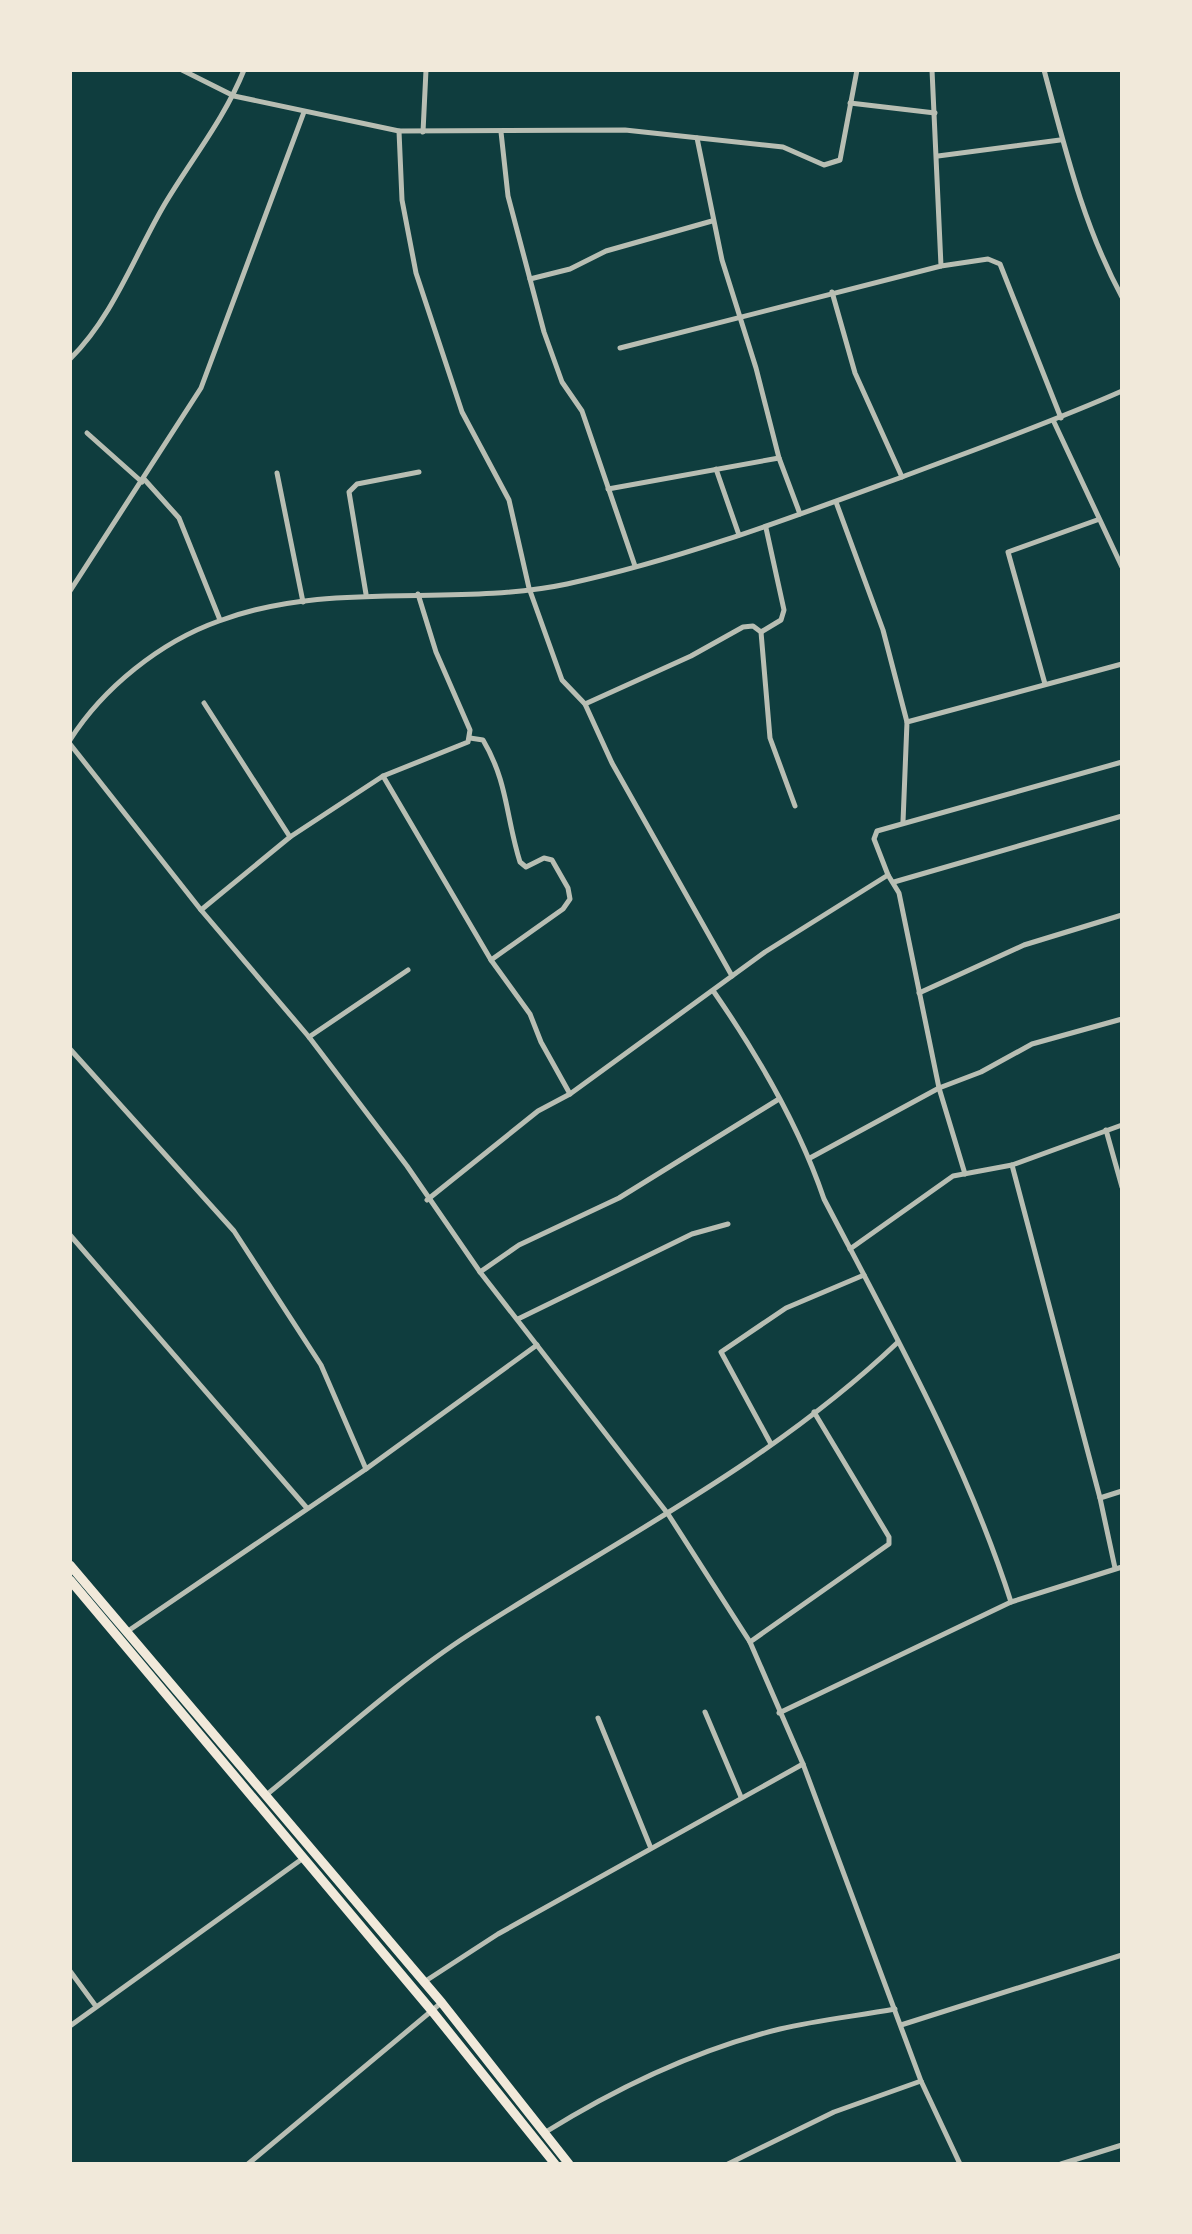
<svg xmlns="http://www.w3.org/2000/svg" width="1192" height="2234" font-family="'Space Grotesk',sans-serif">
<rect width="100%" height="100%" fill="#0f3d3e"/>
<g fill="none" stroke-linecap="round" stroke-linejoin="round">
<g stroke="#b8beb3" stroke-width="5">
<path d="M182,70L234,96L399,131L625,130L783,147L824,165L840,160L857,70"/>
<path d="M1044,70C1065,148 1083,225 1122,297"/>
<path d="M850,103L935,113"/>
<path d="M399,131L402,200L416,273L462,412L509,500L529,588L562,680L585,704L612,763L732,976"/>
<path d="M423,132L426,70"/>
<path d="M501,132L508,196L544,332L562,382L582,411L635,566"/>
<path d="M697,138L722,260L756,368L779,458L800,514"/>
<path d="M938,156L1060,140"/>
<path d="M941,266L988,259L1000,264L1061,418"/>
<path d="M530,279L570,269L606,251L712,221"/>
<path d="M832,292L855,373L902,477"/>
<path d="M620,348L941,266L932,70"/>
<path d="M70,359C112,318 134,257 163,207C190,161 224,120 244,70"/>
<path d="M1054,422L1122,567"/>
<path d="M87,433L142,482"/>
<path d="M716,469L739,535"/>
<path d="M277,473L303,602"/>
<path d="M144,479L179,518L220,620"/>
<path d="M608,489L779,458"/>
<path d="M836,502L883,630L907,722"/>
<path d="M70,591L201,388L304,112"/>
<path d="M366,594L349,492L357,484L419,472"/>
<path d="M761,632L781,620L784,610L766,528"/>
<path d="M1045,684L1008,552L1097,520"/>
<path d="M204,703L290,837"/>
<path d="M585,704L691,656L743,627L753,626L761,632L770,738L795,806"/>
<path d="M470,738L483,740C508,782 506,818 520,862L526,867L544,858L552,860L568,888L570,899L563,909L491,960"/>
<path d="M70,740C103,688 160,642 219,621C331,579 453,608 567,584C682,559 793,517 902,477C976,449 1050,423 1122,391"/>
<path d="M70,744L201,910L309,1037L407,1166L480,1272L668,1514L750,1642L803,1764L921,2081L960,2164"/>
<path d="M383,776L491,960L530,1014L541,1042L570,1094"/>
<path d="M903,822L907,722L1122,664"/>
<path d="M888,875L899,893L939,1088L965,1174"/>
<path d="M894,882L1122,816"/>
<path d="M201,910L290,837L383,776L468,742L470,730L436,652L418,594"/>
<path d="M714,992C759,1057 799,1125 824,1199C893,1331 966,1461 1011,1602"/>
<path d="M919,993L1024,945L1122,915"/>
<path d="M309,1037L408,970"/>
<path d="M70,1049L234,1231L321,1365L366,1469"/>
<path d="M1106,1130L1122,1187"/>
<path d="M810,1158L939,1088L981,1072L1032,1044L1122,1019"/>
<path d="M1012,1165L1100,1498L1115,1568"/>
<path d="M427,1200L538,1111L570,1094L765,952L888,875L874,839L877,831L1122,762"/>
<path d="M70,1235L306,1507"/>
<path d="M850,1249L953,1176L1012,1165L1122,1125"/>
<path d="M480,1272L519,1245L619,1198L779,1099"/>
<path d="M518,1319L692,1234L728,1224"/>
<path d="M771,1444L721,1352L786,1308L864,1275"/>
<path d="M1100,1498L1122,1491"/>
<path d="M128,1631L366,1469L537,1345"/>
<path d="M750,1642L889,1544V1537L814,1412"/>
<path d="M705,1712L741,1797"/>
<path d="M779,1713L1011,1602L1122,1567"/>
<path d="M598,1718L650,1846"/>
<path d="M265,1796C330,1743 400,1679 470,1634C615,1541 771,1463 897,1343"/>
<path d="M70,1971L95,2005"/>
<path d="M424,1982L498,1934L803,1764"/>
<path d="M901,2025L1122,1955"/>
<path d="M70,2026L302,1859"/>
<path d="M544,2133C618,2087 695,2050 780,2029C818,2020 857,2016 895,2009"/>
<path d="M248,2164L441,2003"/>
<path d="M728,2164L834,2112L921,2081"/>
<path d="M1061,2164L1122,2145"/>
</g>
<g stroke="#f1e9da" stroke-width="9">
<path d="M70,1565L442,2003L569,2164"/>
<path d="M70,1580L432,2011L555,2164"/>
</g>
</g>
<rect width="1192" height="2234" fill="none" stroke="#f1e9da" stroke-width="144"/>
</svg>
